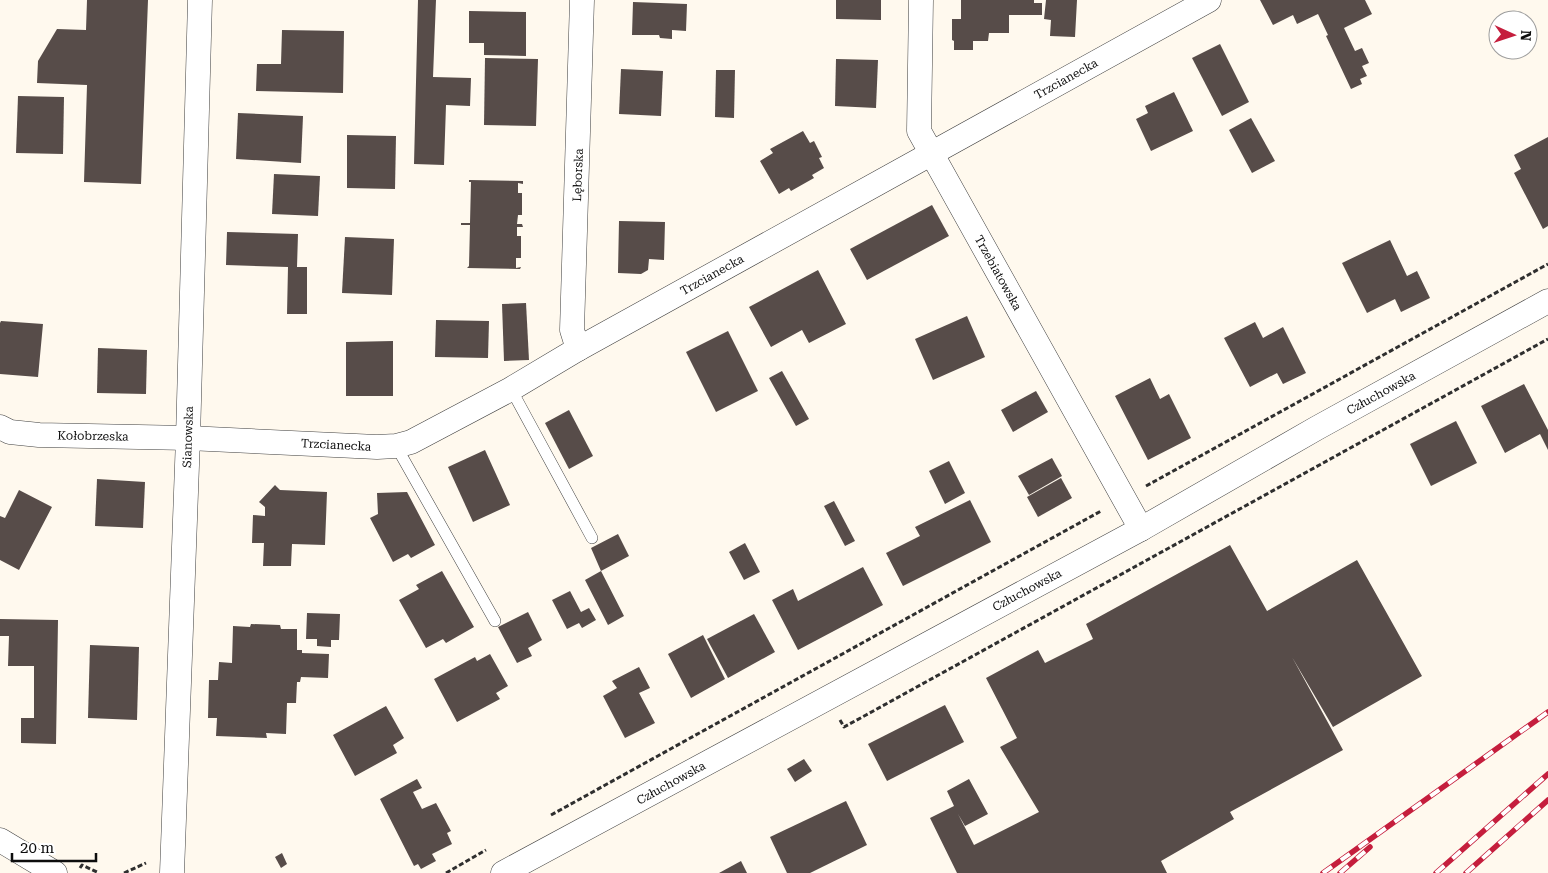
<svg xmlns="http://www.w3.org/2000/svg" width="1548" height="873" font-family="'Roboto Serif',serif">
<rect width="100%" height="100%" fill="#fff9ee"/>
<g fill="#574c49">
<path d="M87,0H148L141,184L84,182L87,85L37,83L38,61L57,29L86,30Z"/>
<path d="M418,0H436L433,77L471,78L470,106L446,105L444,165L414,164Z"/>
<path d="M836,0H881V20L836,19Z"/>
<path d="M961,0H1034V3H1042V15H1009V33H989L988,41H973V50H954V41L952,40V19H961Z"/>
<path d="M1046,0H1077L1075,37L1050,36L1051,20L1044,19Z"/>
<path d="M1260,0H1365L1372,14L1344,28L1355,51L1362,48L1369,63L1362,66L1367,76L1360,79L1362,84L1351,89L1326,36L1328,35L1318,14L1297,24L1293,15L1273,25Z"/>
<path d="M633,2L687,4L686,31L672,30V39L660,38L659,35H632Z"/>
<path d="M469,11L526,12V56L484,55V43H469Z"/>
<path d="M282,30L344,31L343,93L256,91L257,64H281Z"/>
<path d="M1220,44L1249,102L1222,116L1192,58Z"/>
<path d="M485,58L538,59L536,126L484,125Z"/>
<path d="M836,59L878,60L876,108L835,106Z"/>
<path d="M621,69L663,71L661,116L619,114Z"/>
<path d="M716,70H735L734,118L715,117Z"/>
<path d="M1174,92L1193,131L1151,151L1136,119L1148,113L1145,106Z"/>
<path d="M18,96L64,97L63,154L16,153Z"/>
<path d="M238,113L303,116L301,163L236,159Z"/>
<path d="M1251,118L1275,161L1252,173L1229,130Z"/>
<path d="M803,131L810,143L814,141L822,157L819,158L824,168L812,175L814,178L791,191L789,188L779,194L760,161L773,153L770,149Z"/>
<path d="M347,135L396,136L395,189L347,188Z"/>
<path d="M1548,137V226L1543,229L1514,173L1521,169L1514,155Z"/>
<path d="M274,174L320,176L318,216L272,214Z"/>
<path d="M469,180L523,181V184L518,183V193H522V215H518L517,224H522L523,227H517V236H521V258H516V268L521,267L520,269L467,268L469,266L470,225H461V223H470L471,182H469Z"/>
<path d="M932,205L949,236L867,280L850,249Z"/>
<path d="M619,221L665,222L664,260L649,259L648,270L641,274L618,273Z"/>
<path d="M227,232L298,234L297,267H307V314H287L288,267L226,265Z"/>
<path d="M345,237L394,239L392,295L342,293Z"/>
<path d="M1390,240L1407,276L1417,271L1430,298L1401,312L1395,299L1367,313L1342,263Z"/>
<path d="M818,270L846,324L809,343L802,330L771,347L749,307Z"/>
<path d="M526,303L529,360L504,361L502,304Z"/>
<path d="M967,316L985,357L933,380L915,339Z"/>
<path d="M436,320L489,321L488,358L435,357Z"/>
<path d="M1,321L43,324L38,377L0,374V323Z"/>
<path d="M1255,322L1263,338L1283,327L1306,373L1283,384L1277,373L1250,387L1224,338Z"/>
<path d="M728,331L758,391L716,412L686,352Z"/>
<path d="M393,341V396H346V342Z"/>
<path d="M98,348L147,350L146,394L97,393Z"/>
<path d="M782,371L809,419L796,426L769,378Z"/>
<path d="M1150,378L1160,399L1169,394L1191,438L1148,460L1115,396Z"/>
<path d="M1524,384L1548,430V450L1540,434L1505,453L1481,406Z"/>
<path d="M1036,391L1048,412L1013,432L1001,410Z"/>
<path d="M569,410L593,456L569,469L545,423Z"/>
<path d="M1456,421L1477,463L1431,486L1410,444Z"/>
<path d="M485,450L510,505L473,522L448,467Z"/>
<path d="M1052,458L1062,476L1029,495L1018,476Z"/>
<path d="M949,461L965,493L945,504L929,471Z"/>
<path d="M1061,478L1072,498L1038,517L1027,497Z"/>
<path d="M97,479L145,482L143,528L95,526Z"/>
<path d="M275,485L280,490L327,492L325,545L292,544L291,566H263L264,543H252L253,515L265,516V507L259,502Z"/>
<path d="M19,490L52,507L19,570L0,560V516L5,518Z"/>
<path d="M407,492L435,545L411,558L408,554L393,562L370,518L378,514L377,493Z"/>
<path d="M970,500L991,542L903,586L886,553L920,536L915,527Z"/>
<path d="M834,501L855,541L845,546L824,506Z"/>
<path d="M618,534L629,556L601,571L624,616L608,625L585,580L601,571L591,548Z"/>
<path d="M745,543L760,572L744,580L729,552Z"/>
<path d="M1230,545L1267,611L1357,560L1422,676L1333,727L1292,657L1343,750L1230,812L1234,819L1161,861L1167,873H957L930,818L954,806L947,791L969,779L988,814L965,826L958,814L974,845L1039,812L1000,747L1017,738L986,678L1038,650L1045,663L1093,639L1086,624Z"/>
<path d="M863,567L883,605L798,650L772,600L793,589L798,601Z"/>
<path d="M442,571L474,627L446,643L443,639L426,648L399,600L419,589L416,585Z"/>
<path d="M570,591L581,612L589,608L596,620L582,628L579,623L567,629L552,600Z"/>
<path d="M528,612L542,640L528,648L532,656L517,663L498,627Z"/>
<path d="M307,613L340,614L339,640H331V647L317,646V639H306Z"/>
<path d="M754,614L775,652L728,678L707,639Z"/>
<path d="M0,619L58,620L56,744L21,743V718H34V666H8L9,636H0Z"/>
<path d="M251,624L280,625L281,629H297V650H302V653L329,654L328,678L301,677L300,682H297L296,703H287L286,734L266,733L267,738L216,736L217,718H208L209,680H218L219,662L232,663L233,626L250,627Z"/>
<path d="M703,635L725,679L691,698L668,654Z"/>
<path d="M90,645L139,647L137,720L88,718Z"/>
<path d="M490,654L508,686L496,693L500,699L457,722L434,679L475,657L477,661Z"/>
<path d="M639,667L650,688L639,693L655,723L625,738L603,696L617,688L612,681Z"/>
<path d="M945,705L964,742L887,781L868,744Z"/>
<path d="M386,706L404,738L393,745L397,753L355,776L333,735Z"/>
<path d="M804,759L812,771L795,782L787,769Z"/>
<path d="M417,779L422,788L413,792L422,809L436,803L451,831L447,833L452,844L432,854L436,861L421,869L418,864L414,866L380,799Z"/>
<path d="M846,801L867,845L810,873H787L770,837Z"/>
<path d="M282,853L287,864L281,868L275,857Z"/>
<path d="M741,861L747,873H719Z"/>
</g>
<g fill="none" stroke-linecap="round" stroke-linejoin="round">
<defs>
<g id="lane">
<path d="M511,389L592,538"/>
<path d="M396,446L495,621"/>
</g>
<g id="street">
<path d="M921,0L919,131L1141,529"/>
<path d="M578,349L572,330L582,0"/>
<path d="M0,427L10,432L39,435L188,438L377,447L396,446L411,442L511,389L578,349L1209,0"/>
<path d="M0,840L55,873"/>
<path d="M172,873L188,438L200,0"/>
<path d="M503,873L1141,529L1317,428L1548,301"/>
</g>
</defs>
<use href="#lane" stroke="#404040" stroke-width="12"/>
<use href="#street" stroke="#404040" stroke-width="25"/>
<g stroke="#2f2f2f" stroke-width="3" stroke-dasharray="5 2.5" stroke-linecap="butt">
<path d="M1146,486L1548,264"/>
<path d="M840,720L844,727L866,715L1548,339"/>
<path d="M551,815L1101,511"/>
<path d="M80,868L82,865L99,873"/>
<path d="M124,873L146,863"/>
<path d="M446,873L486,850"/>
</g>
<use href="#lane" stroke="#fff" stroke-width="11"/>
<use href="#street" stroke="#fff" stroke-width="24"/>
<defs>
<g id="rail">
<path d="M1323,873L1548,712"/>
<path d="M1340,873L1370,847"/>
<path d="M1436,873L1548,774"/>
<path d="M1466,873L1548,800"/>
</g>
</defs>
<use href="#rail" stroke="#c51e3d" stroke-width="5.5"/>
<use href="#rail" stroke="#fff" stroke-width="4" stroke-dasharray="11" stroke-linecap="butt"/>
</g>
<g text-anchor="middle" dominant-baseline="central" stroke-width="5" stroke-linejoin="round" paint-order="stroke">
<g font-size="12" fill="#0d0d0d" stroke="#fff">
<text transform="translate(1066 79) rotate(-29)">Trzcianecka</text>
<text transform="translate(578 175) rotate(-88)">Lęborska</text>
<text transform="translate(998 273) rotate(61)">Trzebiatowska</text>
<text transform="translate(712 275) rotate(-29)">Trzcianecka</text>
<text transform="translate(1381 393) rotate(-29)">Człuchowska</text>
<text transform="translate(93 436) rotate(1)">Kołobrzeska</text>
<text transform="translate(188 437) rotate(-88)">Sianowska</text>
<text transform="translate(336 445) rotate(3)">Trzcianecka</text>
<text transform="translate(1027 590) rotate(-28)">Człuchowska</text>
<text transform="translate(671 783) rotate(-29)">Człuchowska</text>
</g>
</g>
<g transform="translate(1513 35) rotate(93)"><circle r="24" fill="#ffffff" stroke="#9e9e9e"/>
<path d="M0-4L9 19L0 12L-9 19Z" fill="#c51e3d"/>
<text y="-8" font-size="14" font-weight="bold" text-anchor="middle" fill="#0d0d0d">N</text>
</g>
<path d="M12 853v8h84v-8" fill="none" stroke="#0d0d0d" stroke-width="2.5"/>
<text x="20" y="853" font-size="15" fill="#0d0d0d" stroke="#ffffff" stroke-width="4" paint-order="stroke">20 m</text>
</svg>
